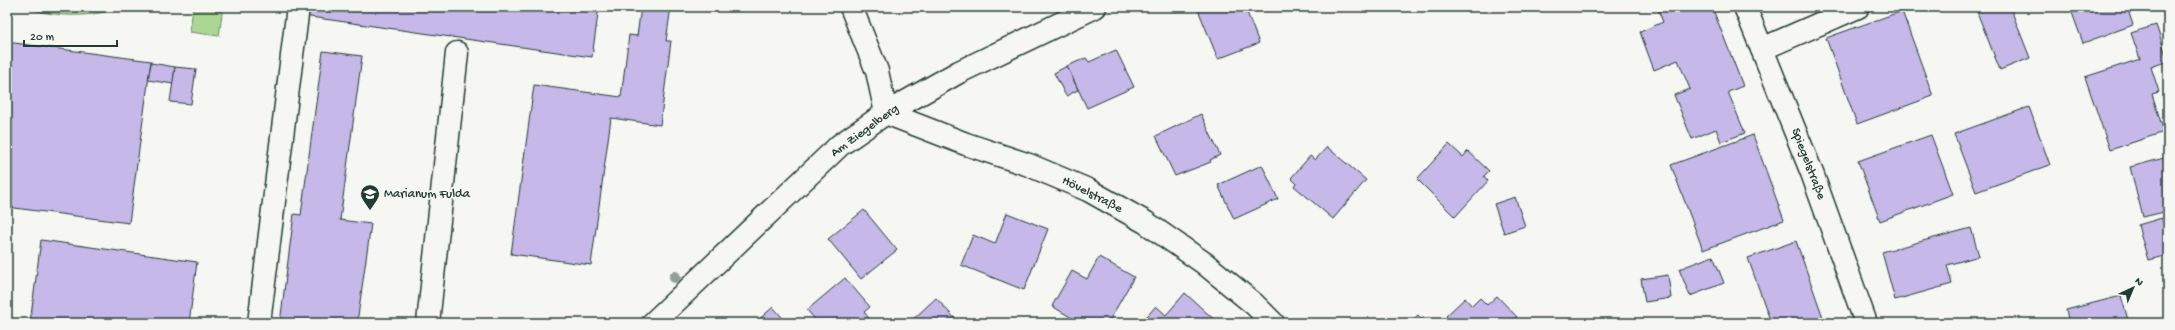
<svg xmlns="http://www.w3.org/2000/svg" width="2175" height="330" font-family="'Gochi Hand',sans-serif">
<rect width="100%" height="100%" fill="#f6f6f2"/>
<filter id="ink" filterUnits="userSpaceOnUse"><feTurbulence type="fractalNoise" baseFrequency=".025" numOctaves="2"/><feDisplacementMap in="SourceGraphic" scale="8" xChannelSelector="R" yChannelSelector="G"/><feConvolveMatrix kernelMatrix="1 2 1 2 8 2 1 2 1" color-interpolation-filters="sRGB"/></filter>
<g filter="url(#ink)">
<g fill="#acd694" stroke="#668a64">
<path d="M23,7H124C90,18 57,18 23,7Z"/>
<path d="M193,7H223L219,36L190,32Z"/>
</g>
<g fill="#c6b8e9" stroke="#1f3d34">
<path d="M304,7H599L592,57L303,16Z"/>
<path d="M641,7H671L666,41H671L660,125L611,118L591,265L511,254L534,85L621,97L629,35L637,36Z"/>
<path d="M1197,7H1245L1259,43L1218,59Z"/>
<path d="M1657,7H1712L1743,86L1728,92L1745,133L1721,142L1716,129L1692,139L1674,95L1690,89L1678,60L1654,70L1640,32L1663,22Z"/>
<path d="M1975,7H2010L2030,58L2000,70Z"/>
<path d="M2070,7H2127L2133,25L2083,43Z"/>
<path d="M1902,11L1933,96L1857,124L1826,38Z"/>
<path d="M2156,25L2168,61L2151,67L2159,92L2152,94L2164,132L2110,150L2085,77L2140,59L2131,33Z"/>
<path d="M7,42L151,61L129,223L7,207Z"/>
<path d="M1116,50L1134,87L1087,108L1067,66L1086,58L1089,62Z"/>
<path d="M323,51L362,56L340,220L371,224L357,323H280L294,214L301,215Z"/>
<path d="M151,63L175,67L173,84L148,80Z"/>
<path d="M1067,66L1078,90L1066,96L1054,73Z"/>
<path d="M175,67L196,69L191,104L170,102Z"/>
<path d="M2029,107L2050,165L1976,192L1954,134Z"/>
<path d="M1201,114L1220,155L1210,160L1211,162L1175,176L1156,136Z"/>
<path d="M1753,135L1784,220L1703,250L1671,165Z"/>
<path d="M1931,135L1953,194L1880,221L1858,161Z"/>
<path d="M1449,144L1463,157L1468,151L1489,171L1484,176L1488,181L1455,217L1417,179Z"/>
<path d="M1327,147L1366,180L1333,219L1294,186L1296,183L1291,178L1310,156L1315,160Z"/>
<path d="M2168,157V211L2143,217L2130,167Z"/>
<path d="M1262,165L1278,199L1234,219L1218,185Z"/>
<path d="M1515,197L1525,226L1504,233L1494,204Z"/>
<path d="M864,210L897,250L861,279L828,239Z"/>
<path d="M1007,213L1048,229L1024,290L961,265L973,235L995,244Z"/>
<path d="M2162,218L2168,241V255L2148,260L2138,225Z"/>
<path d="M1971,228L1979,256L1947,265L1952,284L1895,300L1882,252Z"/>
<path d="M41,240L197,262L189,323H30Z"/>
<path d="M1796,241L1825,323H1771L1748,258Z"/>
<path d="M1713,256L1724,283L1690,296L1679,269Z"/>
<path d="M1099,257L1134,277L1108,323H1080L1052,306L1072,271L1087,279Z"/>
<path d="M1668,275L1671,298L1645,302L1641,279Z"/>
<path d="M845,278L870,307L864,312L873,323H818L807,310Z"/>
<path d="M1185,293L1218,323H1141L1156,306L1166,315Z"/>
<path d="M1497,296L1517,317L1510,323H1452L1446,316L1465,298L1472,306L1480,298L1487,305Z"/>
<path d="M2121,296L2129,323H2069L2066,310Z"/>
<path d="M936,298L959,323H909Z"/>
<path d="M773,307L787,323H755Z"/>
<path d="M1418,315L1426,323H1409Z"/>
</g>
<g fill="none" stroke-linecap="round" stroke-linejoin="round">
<defs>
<g id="minor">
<path d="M851,7L877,71L886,113"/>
<path d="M1745,7L1812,173L1866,323"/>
<path d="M1762,49L1858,7"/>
<path d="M886,113L966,144L1029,165L1088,190L1145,222L1204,263L1254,304L1273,323"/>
<path d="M259,323L298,7"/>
<path d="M428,323L457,53"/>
<path d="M653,323L840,145L886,113L959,72L1095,7"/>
</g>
</defs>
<use href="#minor" stroke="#1f3d34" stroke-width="25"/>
<use href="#minor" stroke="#f6f6f2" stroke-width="22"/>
</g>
<circle fill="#8fa194" cx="675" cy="277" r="6"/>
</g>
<defs>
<symbol id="school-pin" viewBox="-11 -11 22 30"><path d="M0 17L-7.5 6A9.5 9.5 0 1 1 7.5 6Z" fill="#1f3d34" stroke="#f6f6f2"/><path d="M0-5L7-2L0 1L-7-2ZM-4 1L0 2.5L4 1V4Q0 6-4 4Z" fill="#fff"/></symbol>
</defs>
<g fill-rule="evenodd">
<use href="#school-pin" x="359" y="183" width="22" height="30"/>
</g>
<g text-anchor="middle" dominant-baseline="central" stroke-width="3.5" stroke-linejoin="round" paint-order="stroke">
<g font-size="13" fill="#1f3d34" stroke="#f6f6f2">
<text transform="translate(865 131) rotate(-36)">Am Ziegelberg</text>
<text transform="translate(1808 164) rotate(69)">Spiegelstraße</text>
<text transform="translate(1092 195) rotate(27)">Hövelstraße</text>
</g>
<g font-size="13" fill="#1f3d34" stroke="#f6f6f2" text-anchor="start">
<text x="384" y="194">Marianum Fulda</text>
</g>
</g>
<rect width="2175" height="330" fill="none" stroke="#f6f6f2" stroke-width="24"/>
<rect x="12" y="12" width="2151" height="306" fill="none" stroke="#1f3d34" stroke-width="1.5" filter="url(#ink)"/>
<g transform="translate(2133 288) rotate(44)" stroke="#f6f6f2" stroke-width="3" paint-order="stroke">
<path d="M0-3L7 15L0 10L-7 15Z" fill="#1f3d34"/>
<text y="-6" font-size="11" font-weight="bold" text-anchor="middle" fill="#1f3d34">N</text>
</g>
<path d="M24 40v6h93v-6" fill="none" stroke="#1f3d34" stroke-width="2"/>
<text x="30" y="40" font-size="12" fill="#1f3d34" stroke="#f6f6f2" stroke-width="3" paint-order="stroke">20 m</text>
</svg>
